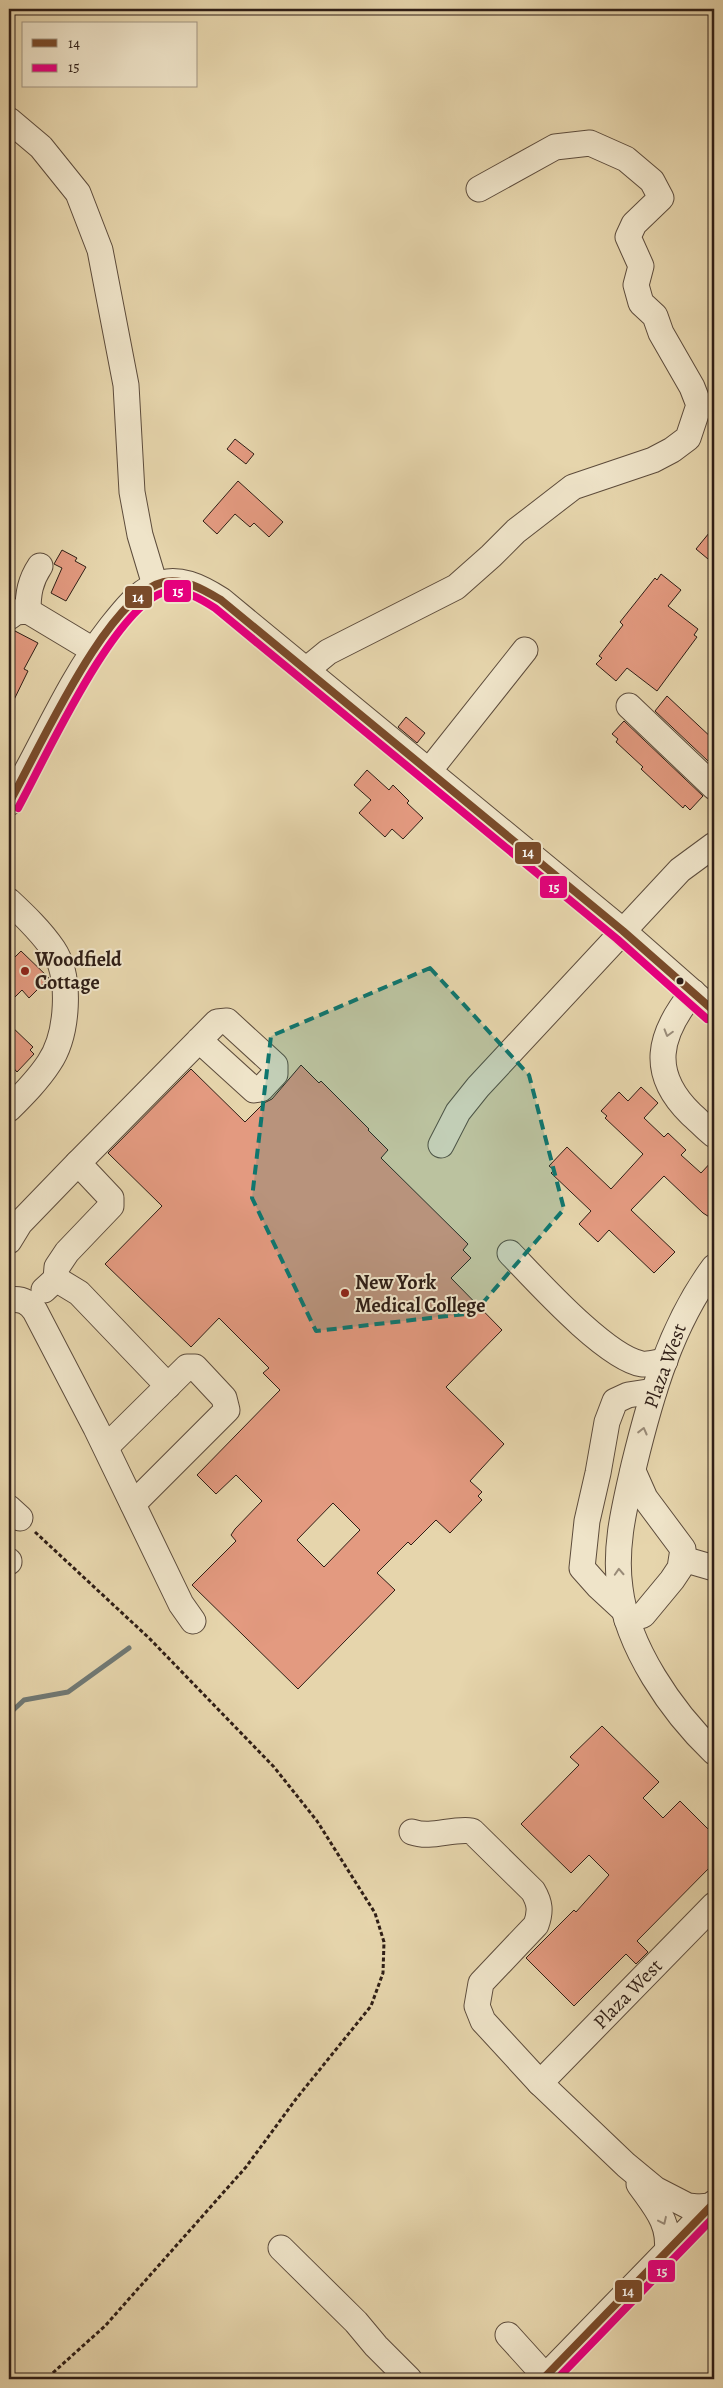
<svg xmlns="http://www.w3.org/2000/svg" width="723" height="2388" font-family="Alegreya,serif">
<rect width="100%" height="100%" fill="#e6d5ac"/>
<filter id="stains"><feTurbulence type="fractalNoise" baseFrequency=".004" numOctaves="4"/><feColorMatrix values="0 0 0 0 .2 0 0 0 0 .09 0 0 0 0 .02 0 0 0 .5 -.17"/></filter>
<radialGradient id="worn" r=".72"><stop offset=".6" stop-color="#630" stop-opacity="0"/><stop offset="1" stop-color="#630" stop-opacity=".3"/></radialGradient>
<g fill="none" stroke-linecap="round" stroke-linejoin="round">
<path stroke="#707975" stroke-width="5" d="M9,1714L24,1700L68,1692L129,1648"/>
</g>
<g fill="#e39a80" stroke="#2f1e16" fill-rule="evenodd">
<path d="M235,439L254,454L246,464L227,449Z"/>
<path d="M238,481L283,522L269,537L254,523L250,527L235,514L217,534L203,521Z"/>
<path d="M714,527V564L696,549Z"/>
<path d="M62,550L77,558L75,561L86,567L66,601L51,593L62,568L54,564Z"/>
<path d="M661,574L681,590L668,606L698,629L694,635L697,637L657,691L627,668L616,681L596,664L602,658L599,656L623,625L620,622L655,578L657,580Z"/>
<path d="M15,631L38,643L24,669L28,671L9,710V643Z"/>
<path d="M667,696L714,740V754L708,761L655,711Z"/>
<path d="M406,717L425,733L417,743L398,727Z"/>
<path d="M624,721L703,796L690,810L685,805L683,808L641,769L643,767L616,742L618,739L612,734Z"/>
<path d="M367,770L389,790L393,785L409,801L407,803L423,818L403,839L392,829L385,837L359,813L371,800L354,785Z"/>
<path d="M21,951L49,978L29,998L22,990L9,1003V963Z"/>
<path d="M9,1024L33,1047L30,1050L34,1054L17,1072L9,1063Z"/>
<path d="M301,1065L319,1083L321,1081L369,1129L368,1130L388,1150L381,1158L468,1244L463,1250L471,1258L451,1278L502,1330L446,1387L504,1444L470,1481L482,1492L478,1496L482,1500L450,1533L436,1520L411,1545L408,1542L377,1573L395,1590L298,1689L192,1585L236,1541L231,1535L235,1529L262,1501L236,1475L216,1494L197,1475L280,1390L263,1373L269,1368L219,1318L191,1347L105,1264L162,1206L108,1153L191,1069L245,1122L264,1103L272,1099ZM333,1503L360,1530L324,1567L297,1540Z"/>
<path d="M641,1087L658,1103L644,1118L664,1137L668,1133L686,1150L681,1155L701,1173L714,1159V1220L703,1213L664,1176L631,1210L675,1252L654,1273L609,1230L598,1242L579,1224L591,1211L551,1173L554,1170L549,1166L567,1147L611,1189L643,1154L605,1118L607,1116L601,1111L619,1092L628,1101Z"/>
<path d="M602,1726L659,1782L643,1798L663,1818L680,1801L714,1835V1863L637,1941L648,1952L636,1964L626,1954L574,2006L526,1958L574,1910L576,1912L609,1875L589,1855L571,1873L521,1824L579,1765L570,1757Z"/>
</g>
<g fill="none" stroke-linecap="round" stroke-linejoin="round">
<defs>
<g id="minor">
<path d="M9,120L41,147L78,193L100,250L126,385L132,492L140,535L155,585"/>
<path d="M28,611C28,594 30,581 40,566"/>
<path d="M9,617L16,612L28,611L93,650"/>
<path d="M306,670L328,652L456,587L491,556L516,531L573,487L653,460L672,450L688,438L699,405L692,387L661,333L655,316L641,303L636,285L641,266L628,237L634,224L661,198L652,181L626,159L590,143L555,147L479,189"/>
<path d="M629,706L714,787"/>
<path d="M429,771L525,650"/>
<path d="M9,803C43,745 68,682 110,628C122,613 136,594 154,586C177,574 202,588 221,600L623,931L714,1011"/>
<path d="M9,901C24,915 41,931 53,949C72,977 68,1035 49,1063C38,1080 23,1095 9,1109"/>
<path d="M693,992C658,1035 649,1073 691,1114C699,1121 706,1129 714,1135"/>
<path d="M441,1145L458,1112L478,1087L680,870L714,845"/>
<path d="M9,1241L20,1223L78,1163"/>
<path d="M510,1253C537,1281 606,1358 642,1364C648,1365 658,1362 665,1361"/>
<path d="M714,1267C671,1325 651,1395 634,1465C625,1505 614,1546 620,1588C627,1647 672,1712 714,1752"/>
<path d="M56,1279L57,1267L67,1252L111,1206V1198L78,1163L217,1022L227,1021L275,1065V1074L261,1089L254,1090L199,1040"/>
<path d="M44,1290L56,1279L79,1293L168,1386"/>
<path d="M9,1300C21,1298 29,1302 35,1311L96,1428L181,1604L193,1621"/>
<path d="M106,1447L187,1367H195L224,1398L227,1410L133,1504"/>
<path d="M9,1508L20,1518"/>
<path d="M683,1559L714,1568"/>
<path d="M9,1561V1562"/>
<path d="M624,1610L598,1586L582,1568L587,1521L598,1473L607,1422L615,1401L628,1395L654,1391"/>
<path d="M627,1620L643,1615L672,1580L680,1568L683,1549L645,1498L633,1471"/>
<path d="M412,1832C432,1839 451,1828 472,1831L533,1891C540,1903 541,1911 536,1925L481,1983L477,2006L483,2021L540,2083L626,2165L655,2189L688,2206L698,2207L711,2206"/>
<path id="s1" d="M540,2083L714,1905"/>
<path d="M639,2184C655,2207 671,2223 667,2253"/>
<path d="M281,2248L356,2322L376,2346L409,2379"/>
<path d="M508,2335L546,2377"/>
<path d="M543,2379L714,2203"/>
</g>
</defs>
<use href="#minor" stroke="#5d4c3c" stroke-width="27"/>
<path stroke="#2f1e16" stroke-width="3" stroke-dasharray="4 2.5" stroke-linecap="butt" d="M35,1532L149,1638L274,1767L317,1821L375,1913L384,1942L383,1973L371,2006L296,2099L246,2167L105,2326L46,2379"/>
<use href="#minor" stroke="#efe4c9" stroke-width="25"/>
<defs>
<g id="bus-1">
<path d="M9,803C38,752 107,595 164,582C185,578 204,590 221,600L623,931L714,1011"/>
<path d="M543,2379L714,2203"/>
</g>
<g id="bus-2">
<path d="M18,808C44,761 115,605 165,592C183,588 201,599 215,608L617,939L707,1019"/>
<path d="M557,2379L714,2217"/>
</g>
</defs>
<use href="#bus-1" stroke="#efe4c9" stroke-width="11"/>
<use href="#bus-2" stroke="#efe4c9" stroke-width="11"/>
<use href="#bus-1" stroke="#7a4b2a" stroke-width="8"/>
<use href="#bus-2" stroke="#e5007d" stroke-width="8"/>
</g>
<defs><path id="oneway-chevron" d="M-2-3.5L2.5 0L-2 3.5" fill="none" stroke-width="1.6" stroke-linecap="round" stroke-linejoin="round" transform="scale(1.25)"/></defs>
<g stroke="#998b78">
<use href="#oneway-chevron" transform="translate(668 1033) rotate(106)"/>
<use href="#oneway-chevron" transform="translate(643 1431) rotate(-76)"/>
<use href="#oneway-chevron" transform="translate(619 1572) rotate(-93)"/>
<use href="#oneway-chevron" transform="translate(663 2221) rotate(65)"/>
</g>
<path fill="#0f766e" fill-opacity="0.2" stroke="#0f766e" stroke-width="4" stroke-dasharray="10 6" stroke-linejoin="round" d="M430,968L529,1075L564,1209L474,1313L316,1331L252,1198L271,1036Z"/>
<g fill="#8f2418" stroke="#efe4c9" stroke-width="2">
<circle cx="25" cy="971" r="5"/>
<circle cx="345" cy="1293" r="5"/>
</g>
<circle fill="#2f1e16" stroke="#efe4c9" stroke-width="2" cx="680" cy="981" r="4.5"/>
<g text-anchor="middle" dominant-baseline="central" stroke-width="4" stroke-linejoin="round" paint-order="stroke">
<g font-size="20" font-weight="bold" fill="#2f1e16" stroke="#efe4c9" text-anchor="start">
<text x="35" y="959">Woodfield<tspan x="35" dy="23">Cottage</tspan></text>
<text x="355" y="1282">New York<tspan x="355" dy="23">Medical College</tspan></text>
</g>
<g font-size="20" fill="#2f1e16" stroke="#efe4c9">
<text transform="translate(665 1366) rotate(-70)">Plaza West</text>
<text stroke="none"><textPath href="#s1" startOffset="125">Plaza West</textPath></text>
</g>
</g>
<g stroke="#efe4c9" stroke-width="2">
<rect x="163" y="579" width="29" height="24" rx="5" fill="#e5007d"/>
<rect x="124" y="585" width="29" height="24" rx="5" fill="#7a4b2a"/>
<rect x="514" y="841" width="28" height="24" rx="5" fill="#7a4b2a"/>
<rect x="539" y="875" width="29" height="24" rx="5" fill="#e5007d"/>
<rect x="647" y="2259" width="29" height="24" rx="5" fill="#e5007d"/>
<rect x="614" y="2279" width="29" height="24" rx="5" fill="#7a4b2a"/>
</g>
<g font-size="14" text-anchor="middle" font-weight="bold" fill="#fff">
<text x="178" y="596">15</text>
<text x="138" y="602">14</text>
<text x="528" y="857">14</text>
<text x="554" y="892">15</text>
<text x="662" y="2276">15</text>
<text x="628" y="2296">14</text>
</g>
<rect width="723" height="2388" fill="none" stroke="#e6d5ac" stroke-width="30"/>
<rect x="10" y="10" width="703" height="2368" fill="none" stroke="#2f1e16" stroke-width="2.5"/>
<rect x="15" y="15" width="693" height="2358" fill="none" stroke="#2f1e16"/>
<rect x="22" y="22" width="175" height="65" fill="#efe4c9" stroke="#a29581"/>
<rect x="32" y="39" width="25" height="8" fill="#7a4b2a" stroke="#a29581"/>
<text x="68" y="48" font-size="15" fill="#2f1e16">14</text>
<rect x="32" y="64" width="25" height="8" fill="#e5007d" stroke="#a29581"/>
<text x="68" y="72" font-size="15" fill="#2f1e16">15</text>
<rect width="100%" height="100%" filter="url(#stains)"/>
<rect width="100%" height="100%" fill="url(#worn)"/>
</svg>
